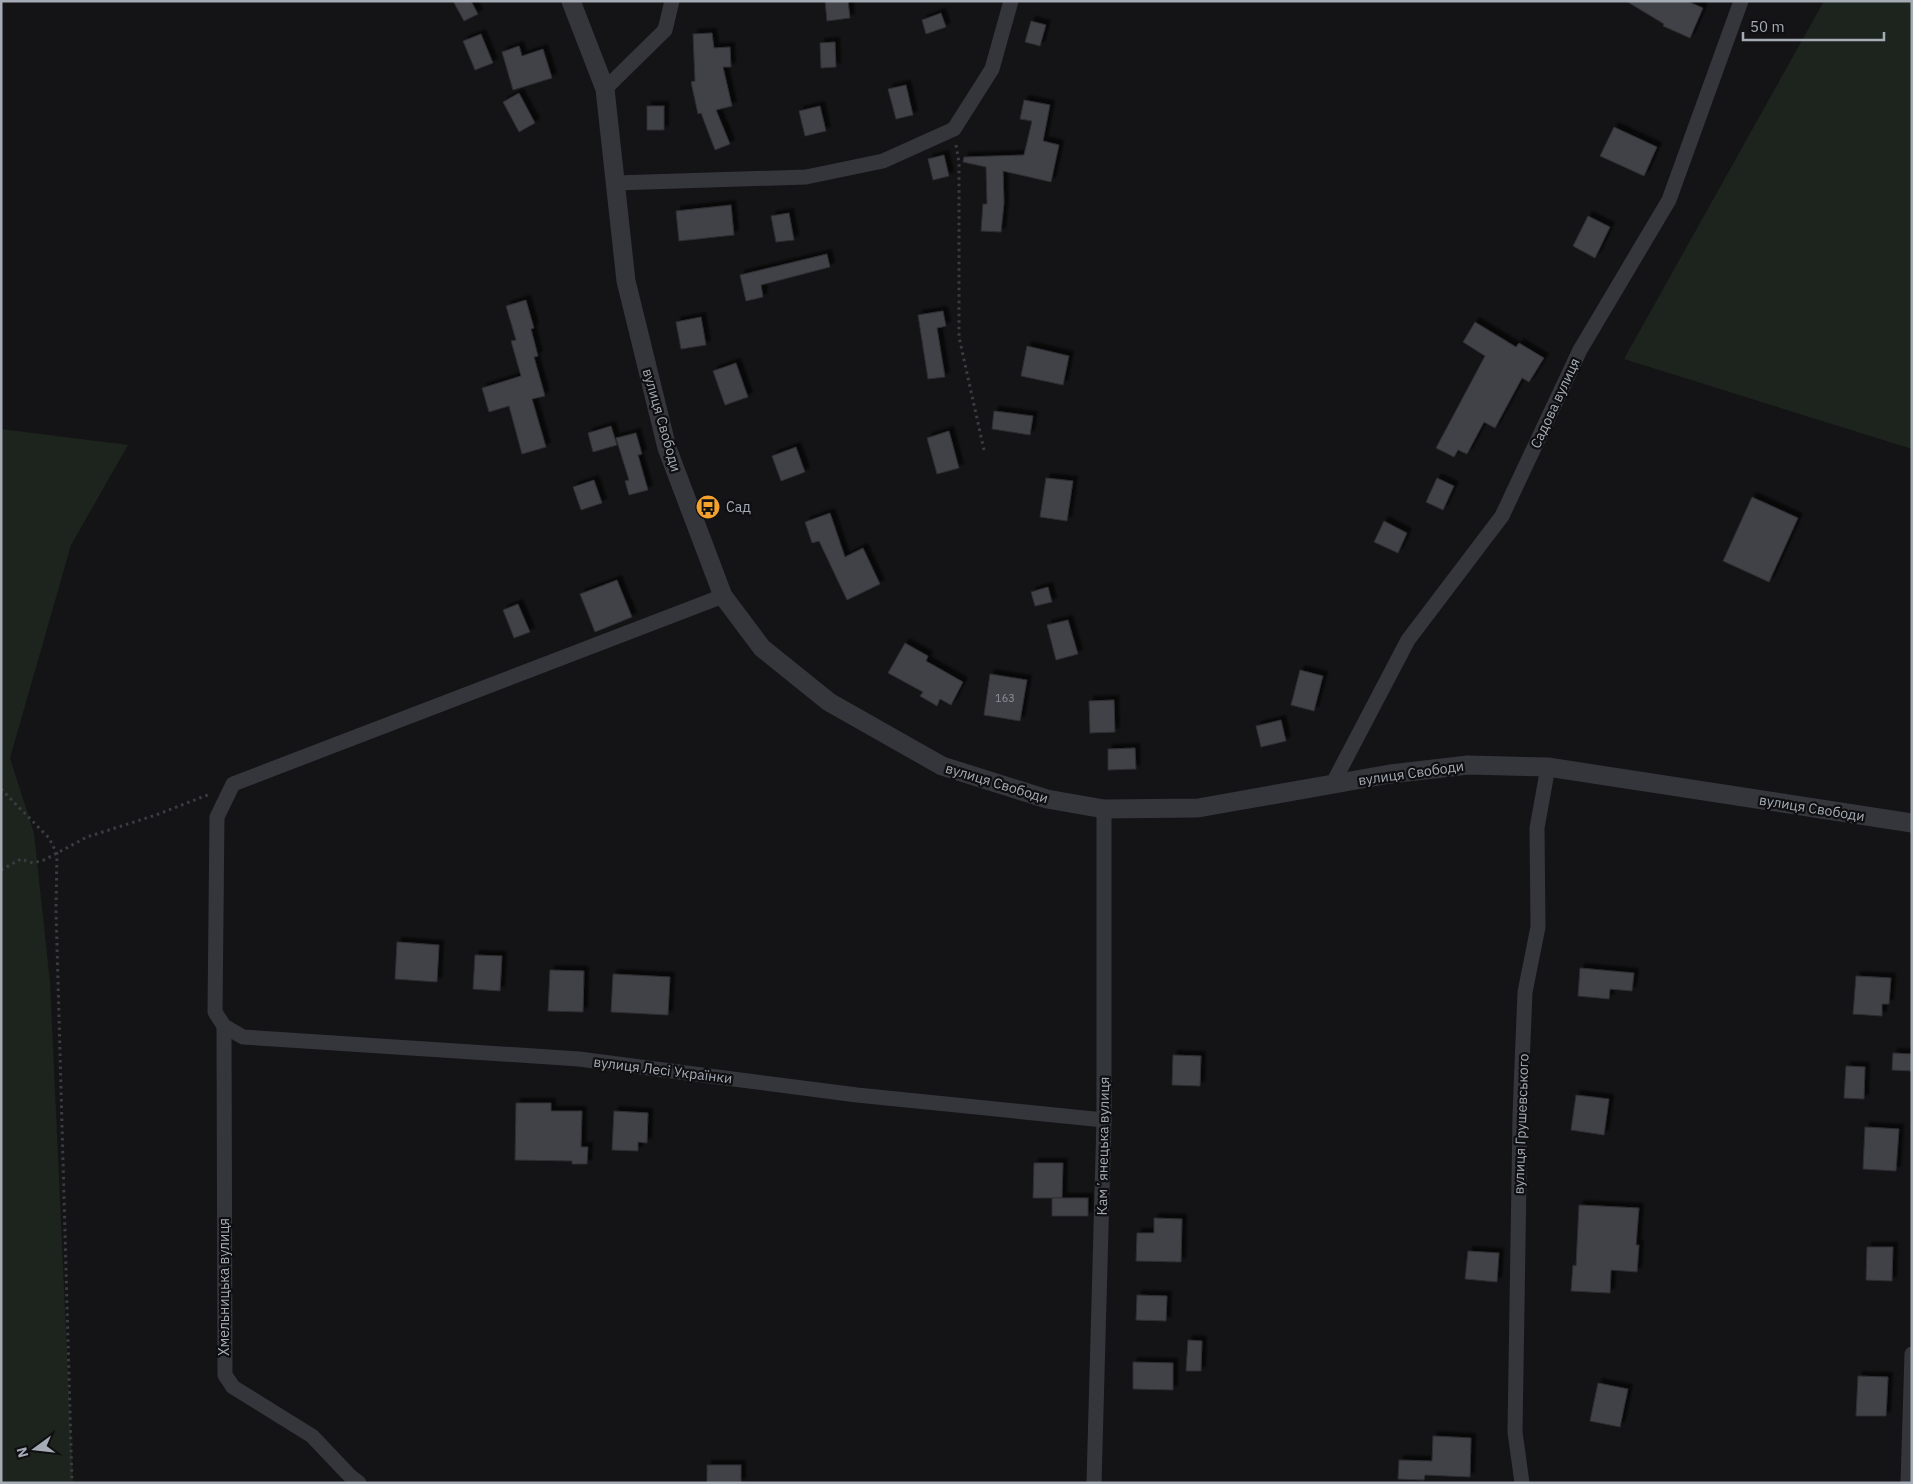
<svg xmlns="http://www.w3.org/2000/svg" width="1913" height="1484" font-family="'IBM Plex Sans',sans-serif">
<defs>
<filter id="shadow"><feDropShadow dx="4.5" dy="-4.5" stdDeviation="1" flood-color="#0009"/></filter>
</defs>
<rect width="100%" height="100%" fill="#141416"/>
<g fill="#1c241d">
<path d="M1824,1H1912V449L1624,359Z"/>
<path d="M1,429L128,445L71,545L10,758L34,833L50,982L73,1483H1Z"/>
</g>
<g fill="#404246" stroke="#2e2e32" filter="url(#shadow)">
<path d="M453,1H471L478,14L464,21Z"/>
<path d="M825,1H848L850,18L827,21Z"/>
<path d="M1626,1H1687L1703,8L1690,38L1663,26L1664,24Z"/>
<path d="M941,13L946,27L926,34L922,20Z"/>
<path d="M1031,21L1046,25L1040,46L1025,42Z"/>
<path d="M712,33L714,48L730,47L731,67H723L732,106L716,110L730,144L715,150L701,113L698,114L691,82L695,81L693,34Z"/>
<path d="M481,34L493,63L475,70L463,41Z"/>
<path d="M835,42L836,67L821,68L820,43Z"/>
<path d="M519,46L522,56L543,49L552,78L513,90L502,52Z"/>
<path d="M906,85L913,115L896,119L888,89Z"/>
<path d="M519,93L535,123L519,132L503,102Z"/>
<path d="M1024,100L1050,105L1043,141L1059,145L1051,182L1003,171L1004,203L1001,232L981,231L983,204H987L986,167L963,162L964,157L1024,155L1032,121L1020,119Z"/>
<rect x="647" y="106" width="17" height="24"/>
<path d="M820,106L826,131L805,136L799,111Z"/>
<path d="M1614,127L1657,147L1644,176L1600,156Z"/>
<path d="M944,155L949,176L933,180L928,159Z"/>
<path d="M731,205L734,235L679,241L676,211Z"/>
<path d="M789,213L794,240L776,242L771,216Z"/>
<path d="M1588,216L1610,227L1595,258L1573,246Z"/>
<path d="M827,254L830,267L761,285L763,297L746,301L740,275Z"/>
<path d="M526,300L534,328L531,329L538,356L534,357L545,396L532,399L546,447L522,454L509,406L489,412L482,388L521,376L511,341L516,340L506,306Z"/>
<path d="M943,311L946,326L937,328L945,377L928,379L918,315Z"/>
<path d="M701,317L706,345L681,349L676,322Z"/>
<path d="M1475,322L1516,347L1519,343L1544,358L1529,382L1522,378L1495,428L1484,422L1467,454L1458,450L1454,457L1436,448L1485,356L1463,342Z"/>
<path d="M1027,346L1069,356L1063,385L1021,376Z"/>
<path d="M736,363L748,397L725,405L713,371Z"/>
<path d="M994,411L1033,416L1030,435L992,429Z"/>
<path d="M611,426L617,445L593,452L588,433Z"/>
<path d="M949,431L959,468L937,474L927,438Z"/>
<path d="M636,433L642,454L638,455L648,490L629,495L625,481L629,480L616,438Z"/>
<path d="M796,447L805,472L781,481L772,456Z"/>
<path d="M1046,478L1073,481L1067,521L1040,517Z"/>
<path d="M1437,478L1454,486L1443,510L1426,502Z"/>
<path d="M594,480L602,503L581,510L573,487Z"/>
<path d="M1752,497L1798,518L1769,582L1723,561Z"/>
<path d="M830,513L845,557L863,548L880,584L847,600L819,541L812,543L805,522Z"/>
<path d="M1384,521L1407,533L1398,553L1374,542Z"/>
<path d="M617,580L632,617L595,632L580,594Z"/>
<path d="M1048,587L1052,602L1035,606L1031,592Z"/>
<path d="M518,604L530,632L514,638L503,610Z"/>
<path d="M1068,620L1078,654L1056,660L1047,625Z"/>
<path d="M905,643L928,656L926,661L963,682L951,705L940,699L937,706L920,696L923,692L888,673Z"/>
<path d="M1300,670L1323,676L1314,711L1291,705Z"/>
<path d="M990,674L1027,680L1020,721L984,715Z"/>
<path d="M1114,700L1115,732L1090,733L1089,701Z"/>
<path d="M1281,720L1286,741L1261,747L1256,726Z"/>
<path d="M1135,748L1136,769L1108,770V749Z"/>
<path d="M397,942L439,945L437,982L395,979Z"/>
<path d="M475,955L502,956L500,991L473,989Z"/>
<path d="M1580,968L1634,973L1632,991L1610,989L1609,999L1578,996Z"/>
<path d="M550,970L584,971L583,1012L548,1011Z"/>
<path d="M613,974L670,977L668,1015L611,1012Z"/>
<path d="M1856,976L1891,978L1889,1004H1882V1016L1853,1014Z"/>
<path d="M1893,1053L1912,1054V1071L1892,1070Z"/>
<path d="M1173,1055L1201,1056L1200,1086L1172,1085Z"/>
<path d="M1846,1066L1865,1067L1864,1099L1844,1098Z"/>
<path d="M1576,1095L1609,1099L1604,1135L1571,1130Z"/>
<path d="M516,1103H551V1111H582L581,1147H588L587,1164H572V1161L515,1160Z"/>
<path d="M614,1111L648,1113L647,1143L638,1142V1151L612,1150Z"/>
<path d="M1865,1127L1899,1129L1896,1171L1863,1169Z"/>
<path d="M1034,1163H1063L1062,1198H1033Z"/>
<rect x="1052" y="1198" width="36" height="18"/>
<path d="M1579,1205L1639,1208L1636,1245H1639L1637,1272L1611,1270L1610,1293L1571,1291L1573,1265L1576,1266Z"/>
<path d="M1154,1218L1182,1219L1181,1262L1136,1261L1137,1233H1154Z"/>
<path d="M1867,1247H1893L1892,1281L1866,1280Z"/>
<path d="M1468,1251L1499,1253L1497,1282L1465,1279Z"/>
<path d="M1137,1295L1167,1296L1166,1321L1136,1320Z"/>
<path d="M1188,1340L1202,1341L1201,1371H1186Z"/>
<path d="M1133,1362L1173,1363V1390L1133,1389Z"/>
<path d="M1858,1376L1888,1377L1886,1416H1856Z"/>
<path d="M1598,1383L1628,1389L1620,1427L1590,1421Z"/>
<path d="M1433,1436L1471,1438L1470,1477L1425,1475L1424,1480L1398,1479L1399,1460L1432,1461Z"/>
<rect x="707" y="1465" width="34" height="18"/>
</g>
<g fill="none" stroke-linecap="round" stroke-linejoin="round">
<g stroke="#3b3d42" stroke-width="3" stroke-dasharray="2.5 4" stroke-linecap="butt">
<path d="M956,145L959,163V337L984,450"/>
<path d="M1,789L49,838L57,854L56,909L72,1483"/>
<path d="M1,870L21,859L33,863L44,860L87,837L156,815L210,794"/>
</g>
<g stroke="#35363b" stroke-width="15">
<path d="M605,89L665,30L672,1"/>
<path d="M615,183L806,177L883,161L954,129L992,69L1011,1"/>
<path d="M723,596L233,784L217,817L215,1012L224,1026L243,1037L579,1059L857,1095L1104,1120"/>
<path d="M1332,785L1408,640L1502,516L1580,350L1669,200L1741,1"/>
<path d="M224,1026L225,1375L233,1387L312,1436L350,1476L359,1483"/>
<path d="M1094,1483L1104,1120V809"/>
<path d="M1522,1483L1515,1432L1520,1115L1525,992L1538,927L1537,828L1548,767"/>
<path d="M1908,1483L1912,1354"/>
</g>
<path stroke="#35363b" stroke-width="19" d="M571,1L605,89L626,281L667,448L723,596L762,648L829,702L942,766L1047,799L1104,809L1198,808L1390,774L1468,765L1548,767L1912,823"/>
</g>
<defs>
<symbol id="bus-disc" viewBox="-11 -11 22 22"><circle r="9.5" fill="#f4a22d" stroke="#0f0f11"/><path d="M-5-6H5V4H4V6H2V4H-2V6H-4V4H-5ZM-3.5-4V0h7V-4ZM-3.5 1.2v1.5H-2V1.2ZM2 1.2v1.5H3.5V1.2Z" fill="#111"/></symbol>
</defs>
<g fill-rule="evenodd">
<use href="#bus-disc" x="694" y="493" width="28" height="28"/>
</g>
<g text-anchor="middle" dominant-baseline="central" stroke-width="4.5" stroke-linejoin="round" paint-order="stroke">
<g font-size="11" fill="#8c929a">
<text x="1005" y="698">163</text>
</g>
<g font-size="14" fill="#a5acb6" stroke="#0f0f11">
<text transform="translate(1555 403) rotate(-65)">Садова вулиця</text>
<text transform="translate(662 420) rotate(74)">вулиця Свободи</text>
<text transform="translate(1411 773) rotate(-8)">вулиця Свободи</text>
<text transform="translate(997 783) rotate(17)">вулиця Свободи</text>
<text transform="translate(1812 808) rotate(9)">вулиця Свободи</text>
<text transform="translate(663 1070) rotate(7)">вулиця Лесі Українки</text>
<text transform="translate(1521 1124) rotate(-88)">вулиця Грушевського</text>
<text transform="translate(1103 1146) rotate(-89)">Камʼянецька вулиця</text>
<text transform="translate(224 1287) rotate(-90)">Хмельницька вулиця</text>
</g>
<g font-size="14" fill="#a5acb6" stroke="#0f0f11" text-anchor="start">
<text x="726" y="507">Сад</text>
</g>
</g>
<rect width="1913" height="1484" fill="none" stroke="#a5acb6" stroke-width="5"/>
<g transform="translate(35 1449) rotate(255)" stroke="#0f0f11" stroke-width="4" paint-order="stroke">
<path d="M0-4L9 19L0 12L-9 19Z" fill="#a5acb6"/>
<text y="-8" font-size="14" font-weight="bold" text-anchor="middle" fill="#a5acb6">N</text>
</g>
<path d="M1743 32v8h141v-8" fill="none" stroke="#a5acb6" stroke-width="2.5"/>
<text x="1750" y="32" font-size="15" fill="#a5acb6" stroke="#0f0f11" stroke-width="4" paint-order="stroke">50 m</text>
</svg>
